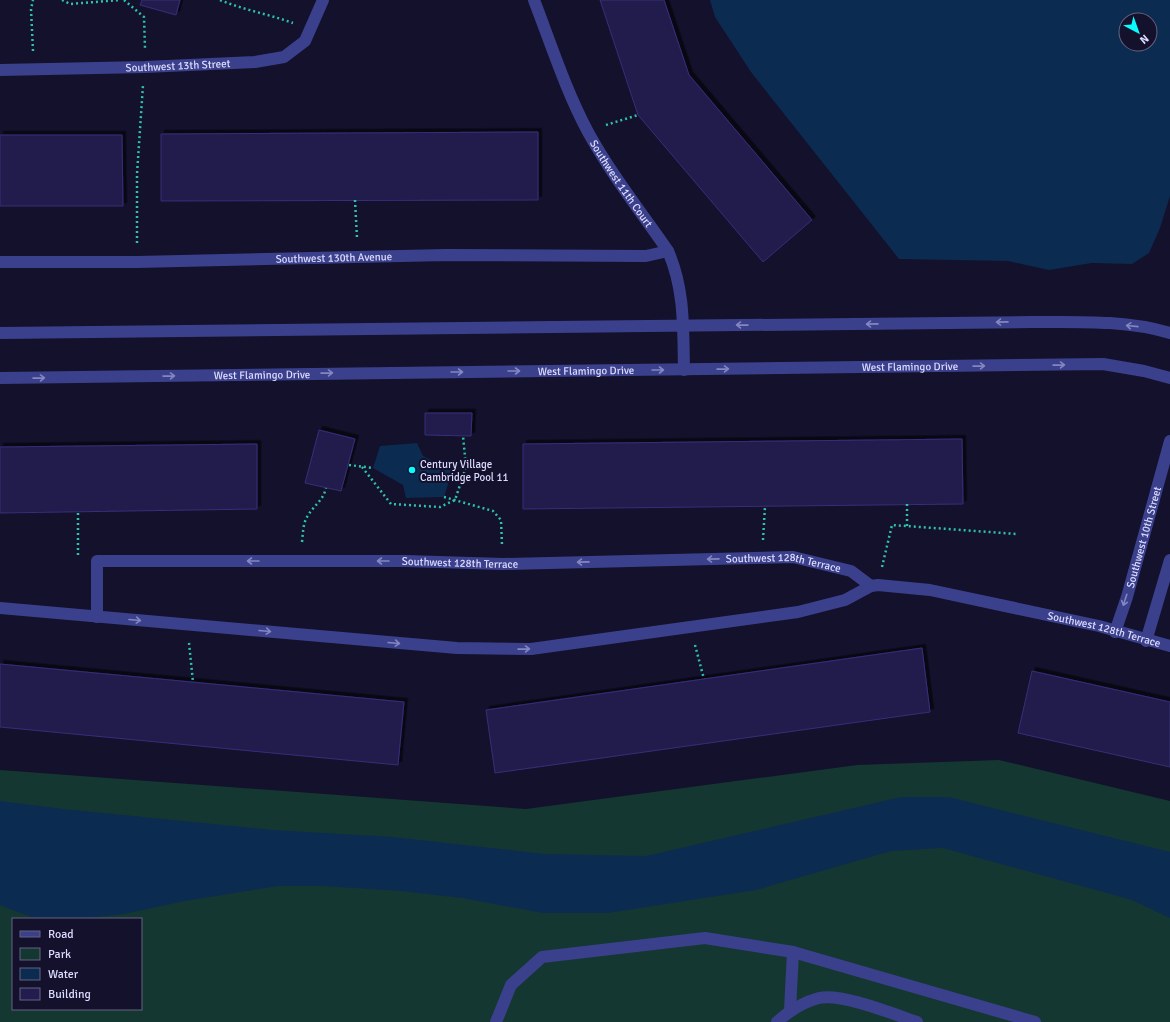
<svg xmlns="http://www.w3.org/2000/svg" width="1170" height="1022" font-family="Signika,sans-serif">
<defs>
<filter id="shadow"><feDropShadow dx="3.5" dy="-3.5" stdDeviation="0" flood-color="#0009"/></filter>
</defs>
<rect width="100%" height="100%" fill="#13112c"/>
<path fill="#143732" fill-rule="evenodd" d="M999,760L1170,801V1022H0V770L526,809L857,765ZM13,919H141V1009H13Z"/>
<g fill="#0c2b50" fill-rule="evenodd">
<path d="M710,0H1170V196L1160,228L1149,253L1132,264L1092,263L1049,270L1008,261L899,259L751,72L715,17ZM1126,20H1150V44H1126Z"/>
<path d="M417,443L423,456L452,471L444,497L406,498L403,485L373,468L380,446Z"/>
<path d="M901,797H949L1170,852V918L1132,900L943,848L891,851L756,890L608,913H543L462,898L401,891L322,886H278L185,901L124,914L79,919L34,918L0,905V801L63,809L274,830L393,837L545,854L646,856Z"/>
</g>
<g fill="#221d4e" stroke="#372e7a" filter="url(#shadow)">
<path d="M142,0H180L176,15L140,5Z"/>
<path d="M600,0H664L689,75L812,220L763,262L638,115Z"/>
<path d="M538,132V200L161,201V134Z"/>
<path d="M0,135H122L123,206H0Z"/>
<path d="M425,413H472L471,436L425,435Z"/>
<path d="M319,430L355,439L341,491L305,483Z"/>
<path d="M962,439L963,504L523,509V444Z"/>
<path d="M257,444V509L0,513V447Z"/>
<path d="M922,648L930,712L495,773L486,710Z"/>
<path d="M0,664L404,702L398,765L0,727Z"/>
<path d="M1032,671L1170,702V767L1018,733Z"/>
</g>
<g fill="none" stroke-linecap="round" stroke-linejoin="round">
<g stroke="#2fc1ab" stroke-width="2.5" stroke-dasharray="2 3" stroke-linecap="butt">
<path d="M62,0L70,4L120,0"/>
<path d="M124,0L144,17L145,48"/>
<path d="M220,0C244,10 268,14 293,23"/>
<path d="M33,51L31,9L33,0"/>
<path d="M606,125L638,115"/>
<path d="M355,200L357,238"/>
<path d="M137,243V174L143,85"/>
<path d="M349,465L373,468"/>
<path d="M362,467L391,504L440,507L455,500L466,467L463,436"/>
<path d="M444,497L493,511L501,520L502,545"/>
<path d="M907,526V504"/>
<path d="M763,540L765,506"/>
<path d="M302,542C303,533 303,524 307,517C313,506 323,501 326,488"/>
<path d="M78,555V512"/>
<path d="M882,567L892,525L1017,534"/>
<path d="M189,643L193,682"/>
<path d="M695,645L704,679"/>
</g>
<g stroke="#3b408c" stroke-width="12">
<path id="s1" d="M534,0C551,44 566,91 588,132C611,174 641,212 668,251C685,290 683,328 684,370"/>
<path id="s2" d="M0,70L145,67L255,62L284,57L305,41L323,0"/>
<path id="s3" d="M0,262H137L446,255L646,256L668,251"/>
<path d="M0,333L1032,322C1078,322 1126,320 1170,333"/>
<path id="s4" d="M0,378L1103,364L1144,371L1170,378"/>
<path id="s5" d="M0,608L457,648L531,649L798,612L845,600L871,586L878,585L930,590L1099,626L1170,646"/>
<path id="s6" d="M97,617V561H406L503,564L793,557L851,571L871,586"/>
<path id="s7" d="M1115,632L1127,597L1170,441"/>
<path d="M1146,641L1170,560"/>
<path d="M790,1010L793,952L1035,1022"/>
<path d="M496,1022L511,985L542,957L705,938L793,952"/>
<path d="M777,1022C788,1012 803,1002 819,998C842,993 893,1014 917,1022"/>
</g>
</g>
<defs><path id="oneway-shaft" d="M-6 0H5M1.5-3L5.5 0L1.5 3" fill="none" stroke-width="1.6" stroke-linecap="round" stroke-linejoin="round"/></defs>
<g stroke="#8486c0">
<use href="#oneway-shaft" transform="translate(1002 322) rotate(179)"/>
<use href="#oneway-shaft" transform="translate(872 324) rotate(179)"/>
<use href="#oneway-shaft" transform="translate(742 325) rotate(-179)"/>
<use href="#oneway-shaft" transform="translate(1132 326) rotate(-174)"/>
<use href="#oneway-shaft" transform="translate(1059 365) rotate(-1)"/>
<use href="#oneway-shaft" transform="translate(979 366) rotate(-1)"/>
<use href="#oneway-shaft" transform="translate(723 369) rotate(-1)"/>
<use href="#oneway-shaft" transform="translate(658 370)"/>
<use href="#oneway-shaft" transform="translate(514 371)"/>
<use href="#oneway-shaft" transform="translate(457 372)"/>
<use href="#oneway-shaft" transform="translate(327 373) rotate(-1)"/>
<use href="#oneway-shaft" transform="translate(169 376) rotate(-1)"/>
<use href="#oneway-shaft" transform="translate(39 378) rotate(-1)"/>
<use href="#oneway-shaft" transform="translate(713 559) rotate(179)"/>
<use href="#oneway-shaft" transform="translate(253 561) rotate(180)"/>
<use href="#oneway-shaft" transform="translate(383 561) rotate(180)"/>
<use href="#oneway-shaft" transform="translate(583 562) rotate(179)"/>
<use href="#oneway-shaft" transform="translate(1125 600) rotate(108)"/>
<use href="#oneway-shaft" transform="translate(135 620) rotate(5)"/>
<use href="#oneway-shaft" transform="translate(265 631) rotate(5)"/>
<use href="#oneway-shaft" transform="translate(394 643) rotate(5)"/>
<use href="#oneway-shaft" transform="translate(524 649) rotate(-1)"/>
</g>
<circle fill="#08fcff" stroke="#13112c" stroke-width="1.5" cx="412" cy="470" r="4"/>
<g text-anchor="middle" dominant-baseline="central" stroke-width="4" stroke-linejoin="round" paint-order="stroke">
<g font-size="11" fill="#dddcff" stroke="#13112c">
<text stroke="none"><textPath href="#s2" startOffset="178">Southwest 13th Street</textPath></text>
<text stroke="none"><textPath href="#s1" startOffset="204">Southwest 11th Court</textPath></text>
<text stroke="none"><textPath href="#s3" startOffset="334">Southwest 130th Avenue</textPath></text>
<text stroke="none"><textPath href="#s4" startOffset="910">West Flamingo Drive</textPath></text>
<text stroke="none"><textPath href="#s4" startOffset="586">West Flamingo Drive</textPath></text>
<text stroke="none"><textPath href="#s4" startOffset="262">West Flamingo Drive</textPath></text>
<text stroke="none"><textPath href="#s7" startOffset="99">Southwest 10th Street</textPath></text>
<text stroke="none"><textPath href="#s6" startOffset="419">Southwest 128th Terrace</textPath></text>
<text stroke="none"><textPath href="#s6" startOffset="743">Southwest 128th Terrace</textPath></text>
<text stroke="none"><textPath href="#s5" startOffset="1118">Southwest 128th Terrace</textPath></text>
</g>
<g font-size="11" fill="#dddcff" stroke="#13112c" text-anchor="start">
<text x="420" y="464">Century Village<tspan x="420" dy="13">Cambridge Pool 11</tspan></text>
</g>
</g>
<rect x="12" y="918" width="130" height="92" fill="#13112c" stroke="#646280"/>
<rect x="20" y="931" width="20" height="6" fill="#3b408c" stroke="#646280"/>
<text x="48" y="938" font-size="12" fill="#dddcff">Road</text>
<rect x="20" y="948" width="20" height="12" fill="#143732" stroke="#646280"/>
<text x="48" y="958" font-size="12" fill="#dddcff">Park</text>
<rect x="20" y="968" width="20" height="12" fill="#0c2b50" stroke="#646280"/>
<text x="48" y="978" font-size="12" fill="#dddcff">Water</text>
<rect x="20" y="988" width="20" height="12" fill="#221d4e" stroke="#646280"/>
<text x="48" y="998" font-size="12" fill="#dddcff">Building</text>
<g transform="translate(1138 32) rotate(139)"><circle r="19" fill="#13112c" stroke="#646280"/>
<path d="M0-3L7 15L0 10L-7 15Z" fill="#08fcff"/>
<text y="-6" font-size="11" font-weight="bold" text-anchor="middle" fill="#dddcff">N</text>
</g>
</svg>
